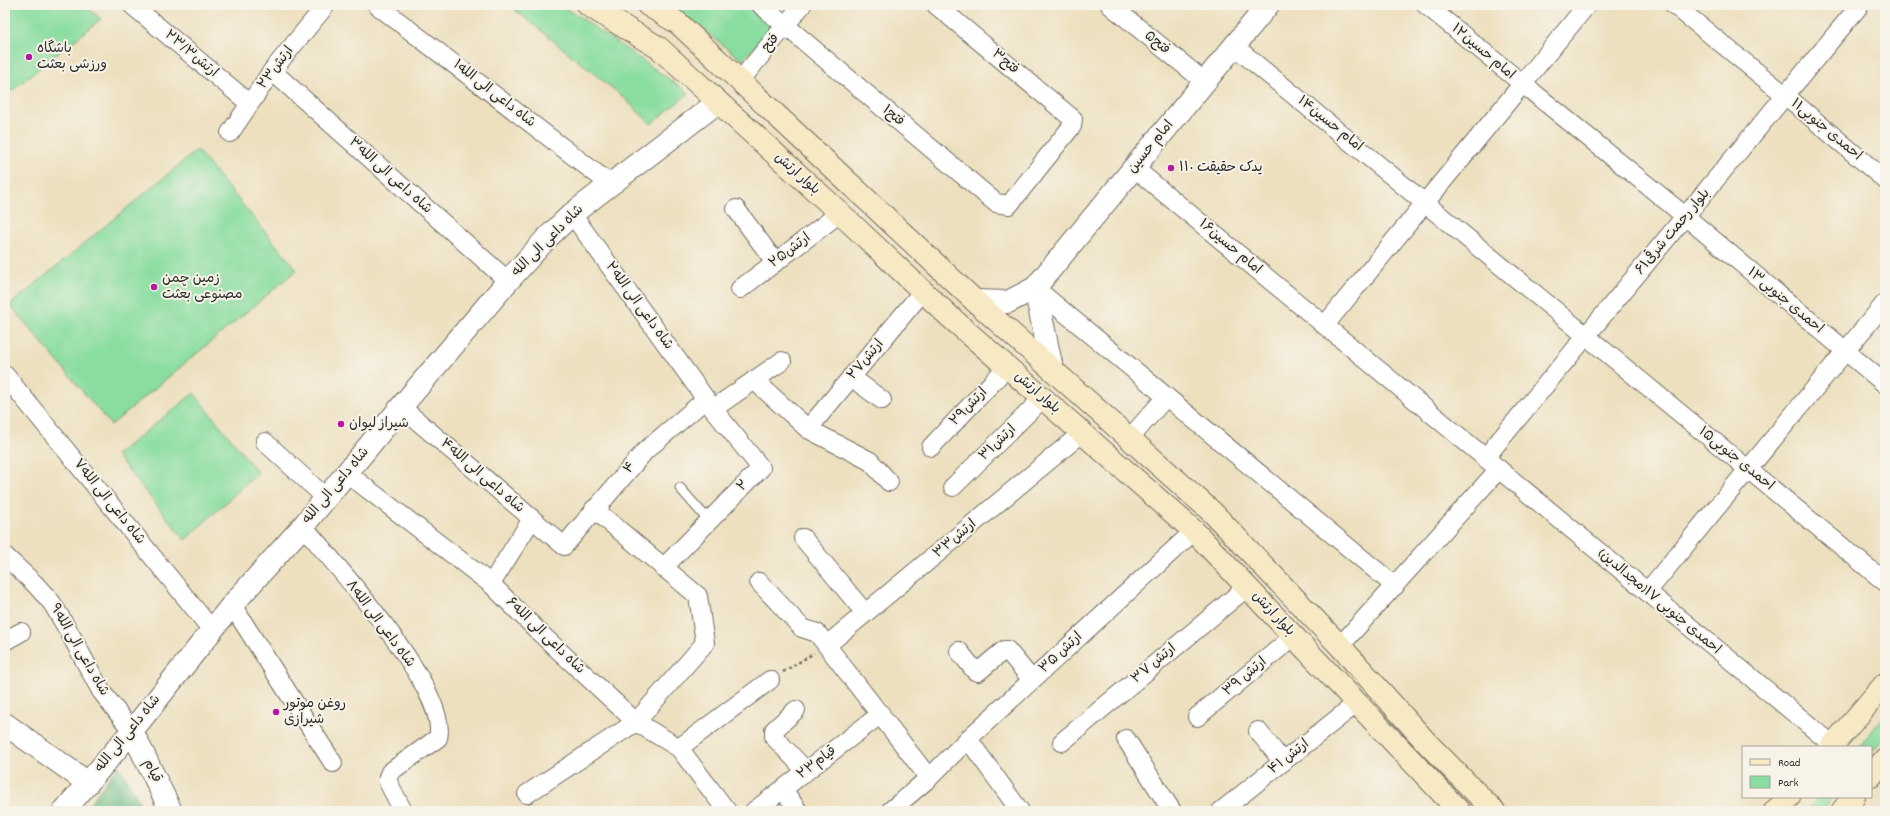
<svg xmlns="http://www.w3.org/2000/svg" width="1890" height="816" font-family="Dekko,'Playpen Sans Arabic',sans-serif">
<rect width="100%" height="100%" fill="#f7f3e8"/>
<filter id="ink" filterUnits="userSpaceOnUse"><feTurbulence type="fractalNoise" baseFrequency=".025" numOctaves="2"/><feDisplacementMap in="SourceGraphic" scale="8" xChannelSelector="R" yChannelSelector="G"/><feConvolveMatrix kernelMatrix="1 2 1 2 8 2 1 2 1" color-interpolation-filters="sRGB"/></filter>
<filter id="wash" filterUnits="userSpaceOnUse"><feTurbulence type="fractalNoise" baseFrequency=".012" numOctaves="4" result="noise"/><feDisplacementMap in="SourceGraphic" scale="16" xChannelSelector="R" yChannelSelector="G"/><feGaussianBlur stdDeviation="0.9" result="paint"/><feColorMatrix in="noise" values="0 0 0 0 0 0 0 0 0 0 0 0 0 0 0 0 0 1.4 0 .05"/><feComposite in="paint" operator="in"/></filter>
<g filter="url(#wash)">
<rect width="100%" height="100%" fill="#ede0bf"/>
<g fill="#89dda0" stroke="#5a8466">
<path d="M5,5H84L101,19L5,96Z"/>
<path d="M509,5H559L577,15L689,93L651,124L623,97Z"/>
<path d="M671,5H746L772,29L742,60Z"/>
<path d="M197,150L297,270L111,425L10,305Z"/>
<path d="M194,393L258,473L185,540L116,455Z"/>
<path d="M1885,715V736L1871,753V747H1859Z"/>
<path d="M1819,797H1834L1822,811H1807Z"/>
</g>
<path fill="#6ebc86" stroke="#4c7458" d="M119,765L144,811H84Z"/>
</g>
<g filter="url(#ink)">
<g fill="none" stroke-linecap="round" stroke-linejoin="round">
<defs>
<path id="service" d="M680,488L709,521"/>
<g id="minor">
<path d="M132,5L249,103"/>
<path d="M377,5L610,184"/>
<path d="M761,5L996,203L1009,205L1072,126L1073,119L936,5"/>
<path d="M1110,5L1205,82"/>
<path d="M1426,5L1685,216L1885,384"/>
<path d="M1674,5L1785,95L1885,180"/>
<path d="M1234,46L1885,582"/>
<path d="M272,71L508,281"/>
<path d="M740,81L802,5"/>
<path d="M230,133L272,71L326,5"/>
<path d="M1134,168L1833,745"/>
<path d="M736,209L775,262"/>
<path d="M572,214L713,409L761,468L663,568"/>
<path d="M1035,288L1395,586"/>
<path d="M740,289L840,213"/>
<path d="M1325,325L1587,5"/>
<path d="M5,375L212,630"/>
<path d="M851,377L882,400"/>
<path d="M754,380L808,429L870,461L889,482"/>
<path d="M401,407L564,546L645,451L706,399"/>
<path d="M713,409L782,361"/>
<path d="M808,429L923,291"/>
<path d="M1130,438L1166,397"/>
<path d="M265,442L326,498"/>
<path d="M931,447L1007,367"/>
<path d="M1485,458L1860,5"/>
<path d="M348,474L491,584L541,634L636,722L679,748L727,811"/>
<path d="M953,487L1043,398"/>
<path d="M303,526C334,563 451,692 438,738L390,772L388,777V782L403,811"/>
<path d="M803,538L865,613"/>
<path d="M5,556L35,584L52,603L68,630L101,691L132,731"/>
<path d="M759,582L802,628L817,633L929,778"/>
<path d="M491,584L532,519"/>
<path d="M1647,592L1885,303"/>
<path d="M232,605L333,763"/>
<path d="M5,641L21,632"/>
<path d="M827,645L1082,433"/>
<path d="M1340,646L1499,469"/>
<path d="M959,651L975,671L978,672L1004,650H1007L1032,680"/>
<path d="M796,710L774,730V737L806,771"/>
<path d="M1197,717L1294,636"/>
<path d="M1258,731L1283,762"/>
<path d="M968,739L1020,811"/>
<path d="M1126,739L1172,811"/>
<path d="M1062,742L1247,587"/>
<path d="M679,748L770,680"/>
<path d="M783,789L798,811"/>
<path d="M527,794L636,722L705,643L698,596L594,509"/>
<path d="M754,811L881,714"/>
<path d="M890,811L929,778L968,739L1194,531"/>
<path d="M1221,811L1357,703"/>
</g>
<g id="tertiary">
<path d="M1035,288L1052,368"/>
<path d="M975,301L1008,302L1035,288L1268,5"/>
<path d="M5,724L88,783"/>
<path d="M132,731L171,811"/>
<path d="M64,811L132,731L232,605L303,526L401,407L508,281L546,239L572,214L718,102"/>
</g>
<g id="secondary">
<path d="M588,5L659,48L840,213L949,316L1194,531L1459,811"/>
<path d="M648,5L678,23L975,301L1212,512L1340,646L1427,743L1494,811"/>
<path d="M1831,747L1885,684"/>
<path d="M1871,776L1885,759"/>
<path d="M1775,811L1789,797"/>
<path d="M1842,811L1854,797"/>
</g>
</defs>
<use href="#service" stroke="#6f6a5f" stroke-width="11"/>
<use href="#minor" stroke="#6f6a5f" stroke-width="20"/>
<use href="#tertiary" stroke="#6f6a5f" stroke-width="24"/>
<use href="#secondary" stroke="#6f6a5f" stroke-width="24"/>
<path stroke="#6f6a5f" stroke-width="2.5" stroke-dasharray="3 3" stroke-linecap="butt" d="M783,672L814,653"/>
<use href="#service" stroke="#fff" stroke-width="9"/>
<use href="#minor" stroke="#fff" stroke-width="18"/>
<use href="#tertiary" stroke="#fff" stroke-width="22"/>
<use href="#secondary" stroke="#f7e9c3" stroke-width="22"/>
</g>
</g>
<g fill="#b5179e" stroke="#f7f3e8" stroke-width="1.5">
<circle cx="29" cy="57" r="4"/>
<circle cx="1171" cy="168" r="4"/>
<circle cx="154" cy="287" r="4"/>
<circle cx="341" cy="424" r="4"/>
<circle cx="276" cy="712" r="4"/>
</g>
<g text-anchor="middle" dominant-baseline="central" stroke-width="4" stroke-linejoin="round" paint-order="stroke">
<g font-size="14" fill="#2b2b2b" stroke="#f7f3e8">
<text transform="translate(771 43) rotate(-50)">فتح</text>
<text transform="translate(1157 43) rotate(39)">۵فتح</text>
<text transform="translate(1483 52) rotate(40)">امام حسین۱۲</text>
<text transform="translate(191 54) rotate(40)">۲۳/۳ارتش</text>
<text transform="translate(1005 62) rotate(40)">۳فتح</text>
<text transform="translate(276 68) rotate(-53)">ارتش۲۳</text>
<text transform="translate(494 94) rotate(38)">شاه داعی الی الله۱</text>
<text transform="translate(893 116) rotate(40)">۱فتح</text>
<text transform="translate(1330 124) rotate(39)">امام حسین۱۴</text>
<text transform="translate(1826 130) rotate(40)">احمدی جنوبی۱۱</text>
<text transform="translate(1151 147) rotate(-51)">امام حسین</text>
<text transform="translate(797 174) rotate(42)">بلوار ارتش</text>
<text transform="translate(390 176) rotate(42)">شاه داعی الی الله۳</text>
<text transform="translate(1673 232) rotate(-50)">بلوار رحمت شرقی۶۱</text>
<text transform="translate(548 241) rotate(-45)">شاه داعی الی الله</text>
<text transform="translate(1230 247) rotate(40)">امام حسین۱۶</text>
<text transform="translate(790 251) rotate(-37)">ارتش۲۵</text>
<text transform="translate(1785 301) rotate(40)">احمدی جنوبی۱۳</text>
<text transform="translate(639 306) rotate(54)">شاه داعی الی الله۲</text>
<text transform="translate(866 360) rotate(-50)">ارتش۲۷</text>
<text transform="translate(1037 393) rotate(41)">بلوار ارتش</text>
<text transform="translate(969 407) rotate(-46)">ارتش۲۹</text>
<text transform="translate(998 443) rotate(-44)">ارتش۳۱</text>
<text transform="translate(1736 459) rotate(39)">احمدی جنوبی۱۵</text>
<text transform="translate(630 468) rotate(-49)">۴</text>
<text transform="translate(482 476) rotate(41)">شاه داعی الی الله۴</text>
<text transform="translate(336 486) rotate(-50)">شاه داعی الی الله</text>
<text transform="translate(743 486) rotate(-45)">۲</text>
<text transform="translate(109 502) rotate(51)">شاه داعی الی الله۷</text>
<text transform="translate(955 539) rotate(-40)">ارتش۳۳</text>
<text transform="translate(1659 602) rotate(40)">احمدی جنوبی ۱۷(مجدالدین)</text>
<text transform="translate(1273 614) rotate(47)">بلوار ارتش</text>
<text transform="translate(380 624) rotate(53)">شاه داعی الی الله۸</text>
<text transform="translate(545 636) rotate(44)">شاه داعی الی الله۶</text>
<text transform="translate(79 650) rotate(60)">شاه داعی الی الله۹</text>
<text transform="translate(1061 653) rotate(-43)">ارتش ۳۵</text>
<text transform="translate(1154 664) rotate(-40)">ارتش ۳۷</text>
<text transform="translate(1245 677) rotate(-40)">ارتش ۳۹</text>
<text transform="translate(128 734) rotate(-51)">شاه داعی الی الله</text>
<text transform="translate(1289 757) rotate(-38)">ارتش ۴۱</text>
<text transform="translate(817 763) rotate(-37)">قیام۲۳</text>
<text transform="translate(152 771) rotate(64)">قیام</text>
</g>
<g font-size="14" fill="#2b2b2b" stroke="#f7f3e8" text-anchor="start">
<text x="37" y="49">باشگاه<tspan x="37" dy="16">ورزشی بعثت</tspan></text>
<text x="1179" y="168">یدک حقیقت ۱۱۰</text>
<text x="162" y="279">زمین چمن<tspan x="162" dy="16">مصنوعی بعثت</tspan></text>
<text x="349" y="424">شیراز لیوان</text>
<text x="284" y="704">روغن موتور<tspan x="284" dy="16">شیرازی</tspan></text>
</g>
</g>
<rect width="1890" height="816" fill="none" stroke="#f7f3e8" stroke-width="20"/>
<rect x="1742" y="746" width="130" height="52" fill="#f7f3e8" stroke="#a5a39c"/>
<rect x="1750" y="759" width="20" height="6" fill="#f7e9c3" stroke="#a5a39c"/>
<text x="1778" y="766" font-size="12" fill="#2b2b2b">Road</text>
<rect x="1750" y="776" width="20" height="12" fill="#89dda0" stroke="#a5a39c"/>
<text x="1778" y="786" font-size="12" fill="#2b2b2b">Park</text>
</svg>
